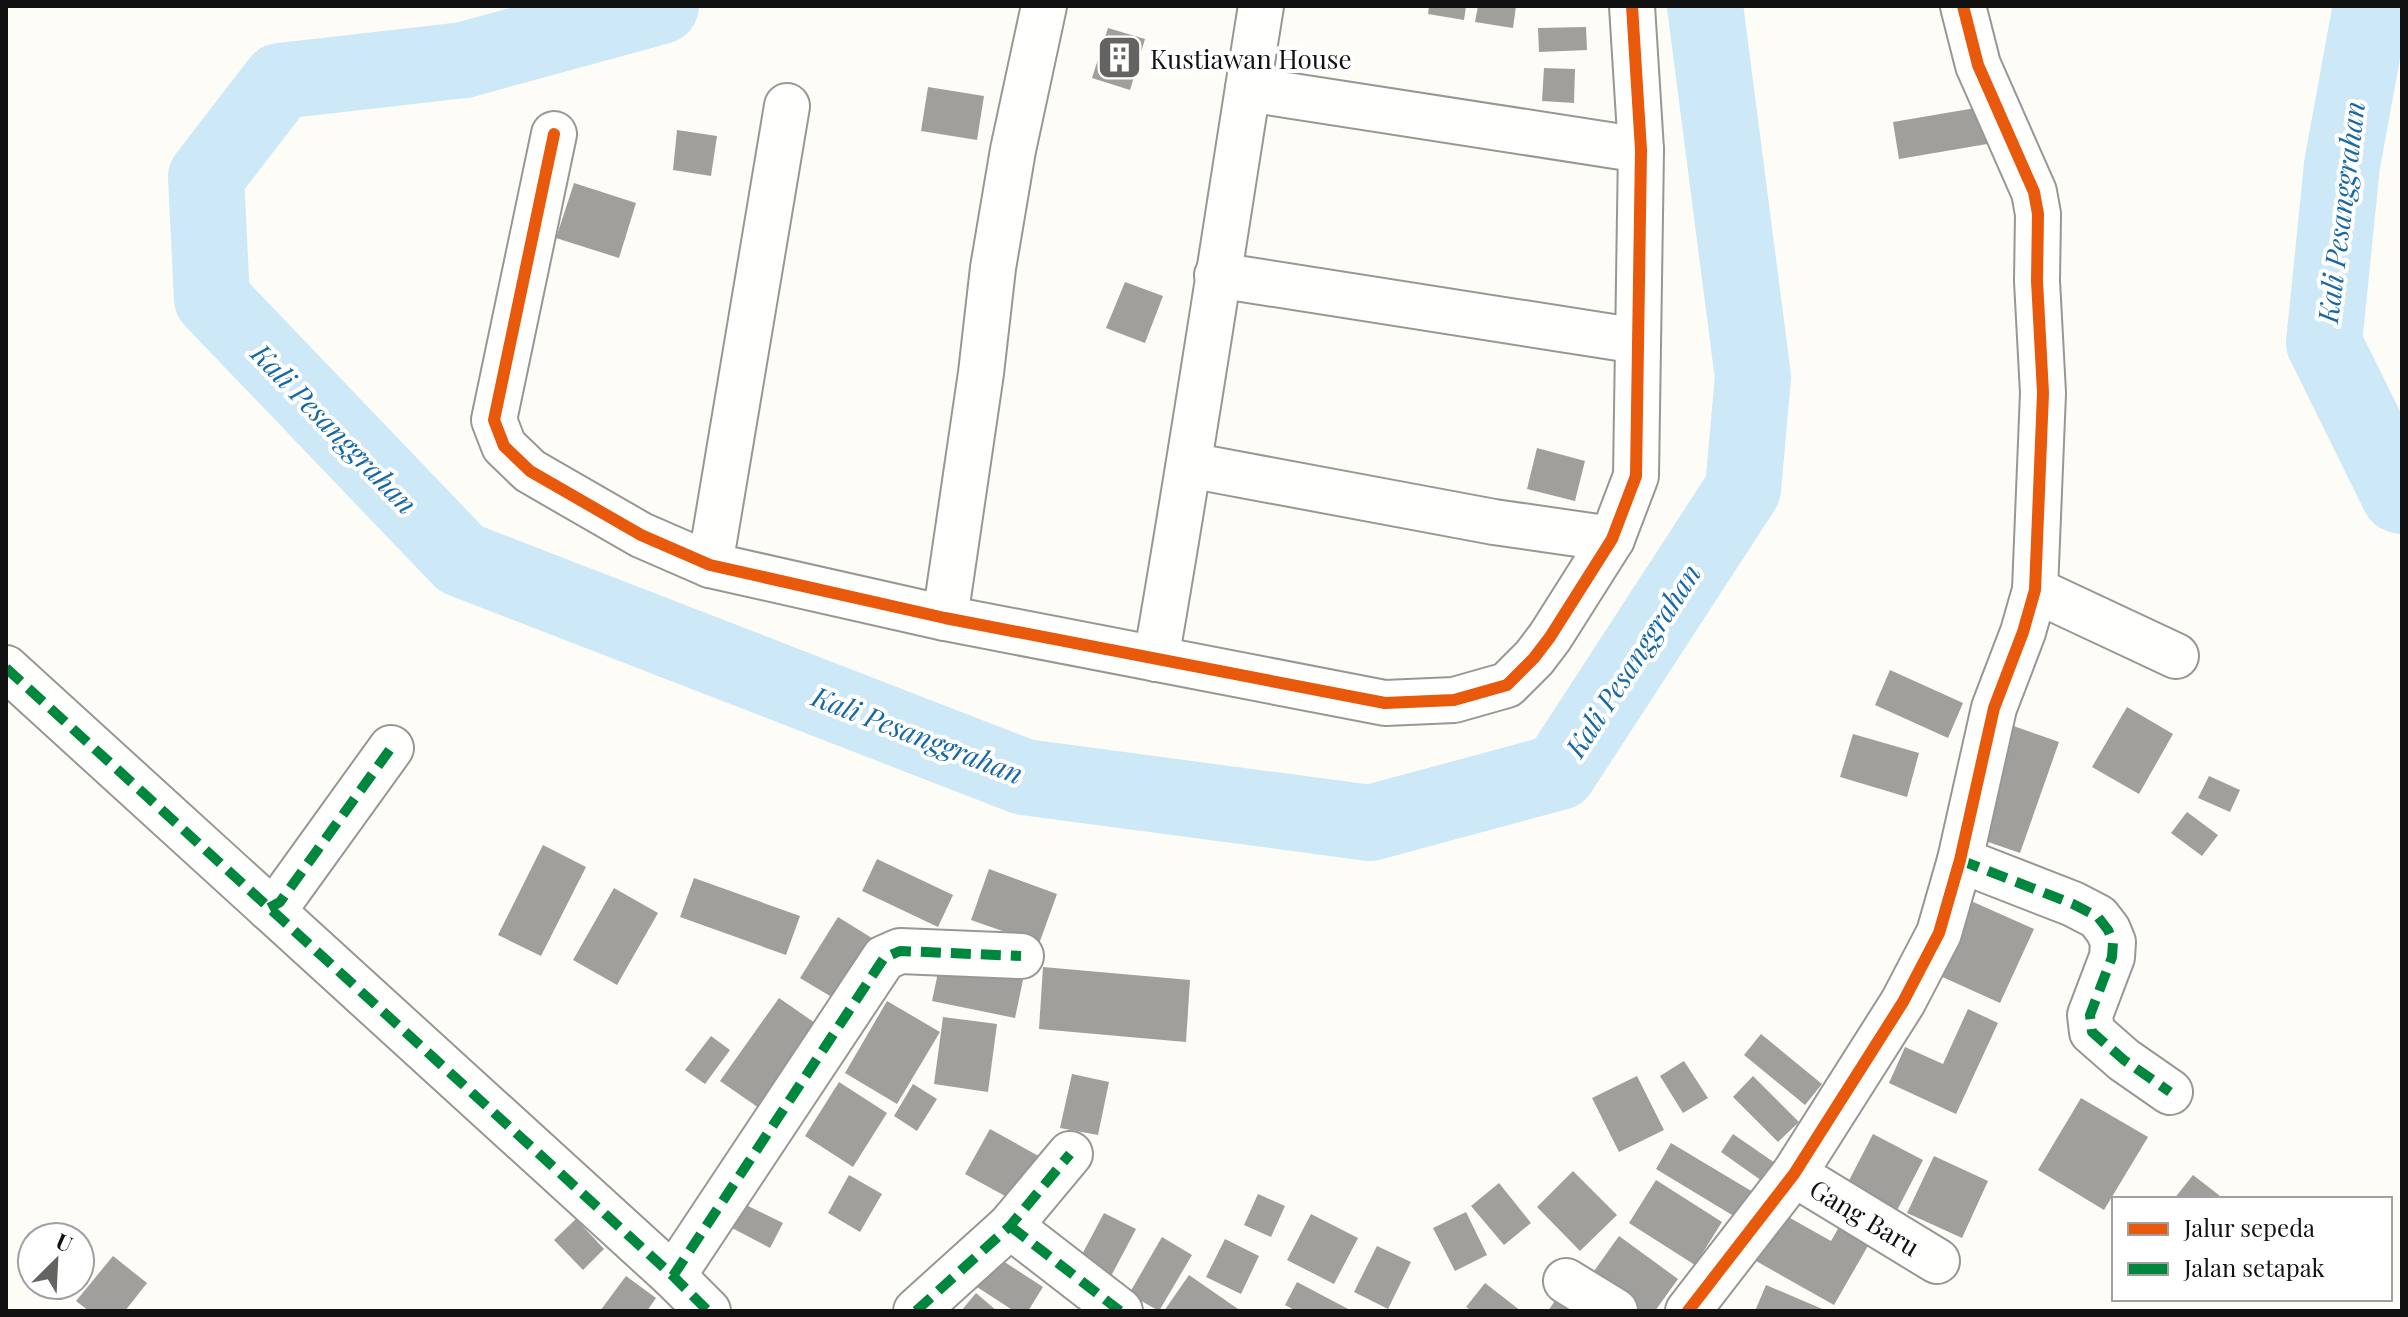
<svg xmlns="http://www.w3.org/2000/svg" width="2408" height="1317" font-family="'Playfair Display',serif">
<rect width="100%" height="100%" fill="#fdfcf7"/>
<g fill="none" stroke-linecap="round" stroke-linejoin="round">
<g stroke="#cde8f7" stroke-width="76">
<path d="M661,6L464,60L280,81L206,177L212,299L461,559L1024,777L1370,823L1559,772L1743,489L1753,377L1705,6"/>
<path d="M2371,6L2342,165L2324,343L2399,495L2402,496"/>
</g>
</g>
<g fill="#a19f9c">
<path d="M1429,6H1466L1464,20L1428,14Z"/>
<path d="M1478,6H1516L1513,28L1475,22Z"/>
<path d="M1586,27L1587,50L1539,52L1538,28Z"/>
<path d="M1108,28L1145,39L1130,90L1092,78Z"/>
<path d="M1544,68L1575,69L1574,103L1542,101Z"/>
<path d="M928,87L984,96L977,140L921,131Z"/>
<path d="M1987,106L1993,143L1899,159L1893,122Z"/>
<path d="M677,130L717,136L711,176L673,170Z"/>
<path d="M574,183L636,203L619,258L556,238Z"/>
<path d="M1125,282L1163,296L1145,343L1106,328Z"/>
<path d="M1537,448L1585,461L1575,501L1527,489Z"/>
<path d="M1890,670L1963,703L1948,738L1875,705Z"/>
<path d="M2127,707L2173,734L2139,794L2092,767Z"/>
<path d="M2008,724L2059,742L2020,853L1968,835Z"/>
<path d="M1853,734L1919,753L1907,797L1840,777Z"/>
<path d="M2209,776L2240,790L2230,812L2198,798Z"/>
<path d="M2187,812L2218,835L2202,856L2171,833Z"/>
<path d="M543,845L586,867L541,956L498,935Z"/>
<path d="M877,859L953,895L938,927L862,891Z"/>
<path d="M989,869L1057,894L1039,944L971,920Z"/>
<path d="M694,878L800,916L786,955L680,917Z"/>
<path d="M614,888L658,913L617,985L573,960Z"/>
<path d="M1971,901L2034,929L2000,1003L1938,975Z"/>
<path d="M838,917L883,945L845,1005L800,978Z"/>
<path d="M940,963L1023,980L1015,1018L932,1001Z"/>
<path d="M1043,967L1190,980L1186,1042L1039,1029Z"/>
<path d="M779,998L831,1034L772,1117L720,1081Z"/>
<path d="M887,1001L940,1032L897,1104L845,1073Z"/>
<path d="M1968,1009L1998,1023L1956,1114L1889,1083L1905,1047L1943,1064Z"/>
<path d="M943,1017L997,1024L988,1092L934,1084Z"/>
<path d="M1761,1034L1822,1084L1805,1105L1744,1055Z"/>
<path d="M711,1036L730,1050L705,1084L685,1070Z"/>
<path d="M1684,1061L1708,1098L1683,1113L1660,1076Z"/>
<path d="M1072,1074L1109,1082L1098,1135L1060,1128Z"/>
<path d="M1637,1076L1664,1130L1619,1152L1592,1098Z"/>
<path d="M1753,1076L1799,1122L1778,1142L1733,1097Z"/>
<path d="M839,1082L887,1113L853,1167L805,1136Z"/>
<path d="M913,1084L937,1099L917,1131L894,1116Z"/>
<path d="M2081,1098L2148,1137L2104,1210L2038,1170Z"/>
<path d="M990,1129L1042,1158L1016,1202L965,1174Z"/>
<path d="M1733,1134L1775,1163L1762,1181L1721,1152Z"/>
<path d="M1873,1134L1923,1160L1891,1222L1841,1196Z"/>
<path d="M1671,1143L1753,1192L1737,1218L1656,1169Z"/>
<path d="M1934,1156L1988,1181L1962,1238L1907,1213Z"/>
<path d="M1573,1171L1617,1215L1580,1251L1537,1207Z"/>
<path d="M849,1175L882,1194L860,1232L828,1213Z"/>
<path d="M2193,1175L2224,1199H2174Z"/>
<path d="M1656,1180L1722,1222L1695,1265L1629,1223Z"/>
<path d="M1499,1183L1531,1223L1504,1245L1471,1206Z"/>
<path d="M1258,1194L1285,1206L1271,1237L1244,1225Z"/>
<path d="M744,1204L783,1223L770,1248L732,1228Z"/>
<path d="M1466,1212L1487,1255L1455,1271L1433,1228Z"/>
<path d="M1104,1213L1136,1229L1110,1278L1078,1262Z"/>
<path d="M1311,1214L1358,1238L1334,1284L1287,1260Z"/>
<path d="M1783,1214L1831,1241L1839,1227L1869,1244L1834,1305L1756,1261Z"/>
<path d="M576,1219L604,1249L583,1270L554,1240Z"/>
<path d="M1619,1236L1678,1279L1655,1311H1629L1587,1281Z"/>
<path d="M1162,1237L1192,1255L1159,1311L1129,1294Z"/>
<path d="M1225,1239L1259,1256L1241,1294L1206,1277Z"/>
<path d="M1377,1246L1411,1262L1388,1309L1354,1292Z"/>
<path d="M113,1256L147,1283L125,1311H89L76,1301Z"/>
<path d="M997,1257L1043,1287L1028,1311H1014L977,1287Z"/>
<path d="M1189,1275L1241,1311H1164Z"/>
<path d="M626,1276L656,1298L647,1311H600Z"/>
<path d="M1297,1282L1352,1311H1296L1285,1305Z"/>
<path d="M1485,1283L1521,1311H1472L1466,1307Z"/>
<path d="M1766,1285L1827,1311H1755Z"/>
<path d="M1563,1289L1595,1311H1548Z"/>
<path d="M976,1293L997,1311H961Z"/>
</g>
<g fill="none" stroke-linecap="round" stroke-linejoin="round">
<defs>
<g id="street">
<path d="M1248,89L1641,150"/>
<path d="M554,134L494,420L504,446L530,471L641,535L710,565L945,618L1385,703L1454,700L1507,685L1534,658L1550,637L1612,539L1636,476L1641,150L1632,6"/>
<path d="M1217,275L1638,341"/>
<path d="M1189,465L1494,522L1612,539"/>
<path d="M710,565L787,106"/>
<path d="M2035,590L2176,656"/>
<path d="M945,618L981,373L993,268L1013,150L1044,6"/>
<path d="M1156,659C1194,442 1226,224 1261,6"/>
<path d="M6,668L673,1276L708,1311"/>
<path d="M1960,860L2073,904L2098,917L2108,930L2113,942L2112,957L2090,1015L2092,1032L2124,1060L2170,1092"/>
<path d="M269,908L280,902L391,748"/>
<path d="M1794,1174L1937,1261"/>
<path d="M1010,1226L1120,1311"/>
<path d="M673,1276L884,958L900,951L1021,956"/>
<path d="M1566,1281L1615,1311"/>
<path d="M916,1311L1010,1226L1070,1154"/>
<path d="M1688,1311L1794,1174L1903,1002L1939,933L1960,860L1994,708L2023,632L2035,590L2043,393L2037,281L2038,214L2034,192L1978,65L1963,6"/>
</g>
</defs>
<use href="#street" stroke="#979795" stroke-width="48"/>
<use href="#street" stroke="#fffffe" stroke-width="44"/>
<g stroke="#00873e" stroke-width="10" stroke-dasharray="20 10" stroke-linecap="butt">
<path d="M6,668L673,1276L708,1311"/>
<path d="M1960,860L2073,904L2098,917L2108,930L2113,942L2112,957L2090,1015L2092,1032L2124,1060L2170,1092"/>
<path d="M269,908L280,902L391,748"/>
<path d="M1010,1226L1120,1311"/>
<path d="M673,1276L884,958L900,951L1021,956"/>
<path d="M916,1311L1010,1226L1070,1154"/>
</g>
<defs>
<g id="cycleway">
<path d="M554,134L494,420L504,446L530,471L641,535L710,565L945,618L1385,703L1454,700L1507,685L1534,658L1550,637L1612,539L1636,476L1641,150L1632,6"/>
<path d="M1688,1311L1794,1174L1903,1002L1939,933L1960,860L1994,708L2023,632L2035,590L2043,393L2037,281L2038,214L2034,192L1978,65L1963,6"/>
</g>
</defs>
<use href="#cycleway" stroke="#fff" stroke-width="17"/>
<use href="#cycleway" stroke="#e8590c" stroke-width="12"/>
</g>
<defs>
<symbol id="building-square" viewBox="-11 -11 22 22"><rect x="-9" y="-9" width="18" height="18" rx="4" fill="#646362" stroke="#fff"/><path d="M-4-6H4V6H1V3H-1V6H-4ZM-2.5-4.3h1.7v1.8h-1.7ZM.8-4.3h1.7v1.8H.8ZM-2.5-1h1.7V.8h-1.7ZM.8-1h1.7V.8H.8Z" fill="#fff"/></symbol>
</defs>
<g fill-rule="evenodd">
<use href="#building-square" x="1094" y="32" width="51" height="51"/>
</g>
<g text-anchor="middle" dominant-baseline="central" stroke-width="8" stroke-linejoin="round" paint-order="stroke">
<g font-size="26" fill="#111" stroke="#fff" text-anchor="start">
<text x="1150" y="58">Kustiawan House</text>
</g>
<g font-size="26" fill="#111" stroke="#fff">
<text transform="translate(1865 1217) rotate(31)">Gang Baru</text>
</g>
<g font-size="28" font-style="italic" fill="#1768a6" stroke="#fff">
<text transform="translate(2340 212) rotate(-83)">Kali Pesanggrahan</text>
<text transform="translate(335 428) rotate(46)">Kali Pesanggrahan</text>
<text transform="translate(1632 660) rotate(-57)">Kali Pesanggrahan</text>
<text transform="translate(918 734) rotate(21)">Kali Pesanggrahan</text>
</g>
</g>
<rect width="2408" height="1317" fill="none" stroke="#111111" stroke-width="16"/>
<rect x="2112" y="1197" width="280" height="104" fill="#ffffff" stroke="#a0a0a0" stroke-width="2"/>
<rect x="2128" y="1223" width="40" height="12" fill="#e8590c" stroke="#a0a0a0" stroke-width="2"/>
<text x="2184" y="1237" font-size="24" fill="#111111">Jalur sepeda</text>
<rect x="2128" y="1263" width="40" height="12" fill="#00873e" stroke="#a0a0a0" stroke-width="2"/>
<text x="2184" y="1277" font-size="24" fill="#111111">Jalan setapak</text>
<g transform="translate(56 1261) rotate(24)"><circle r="38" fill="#ffffff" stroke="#a0a0a0" stroke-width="2"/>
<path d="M0-6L14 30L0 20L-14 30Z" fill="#646362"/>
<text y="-12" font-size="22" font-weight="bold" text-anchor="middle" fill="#111111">U</text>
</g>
</svg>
